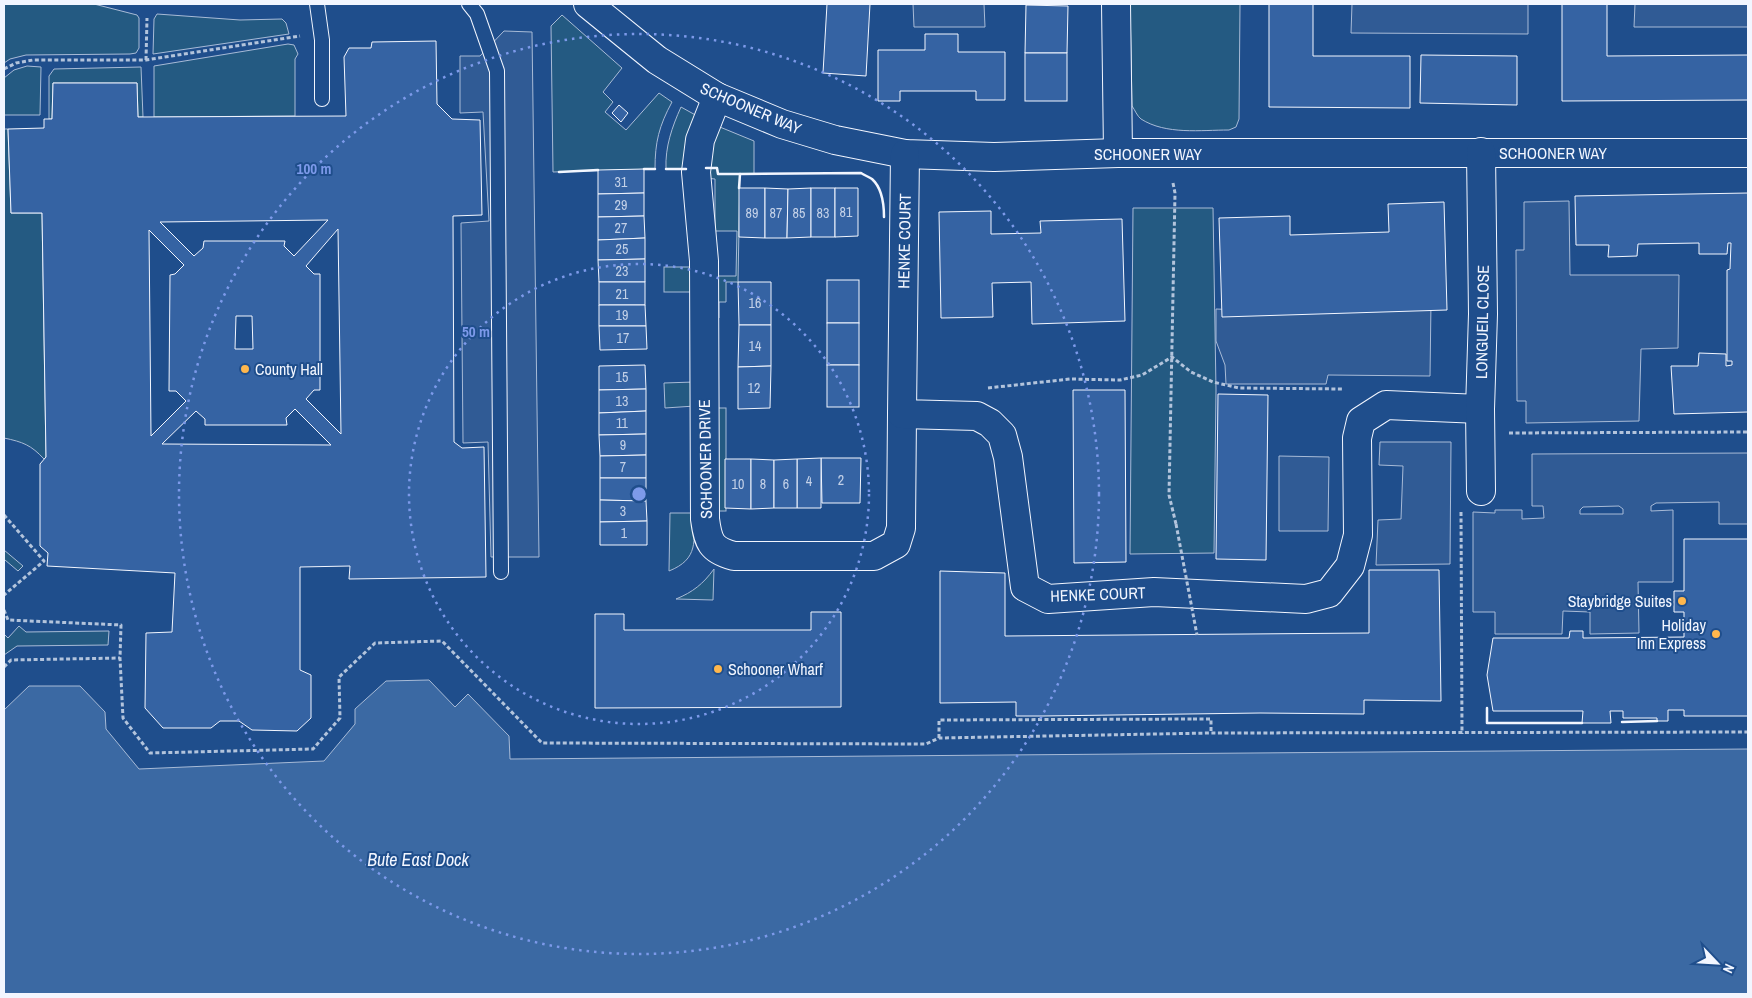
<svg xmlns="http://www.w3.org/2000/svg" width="1752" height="998" font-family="'Archivo Narrow',sans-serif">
<rect width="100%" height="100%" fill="#1f4e8c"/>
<g fill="#245a82" stroke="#a8bbd7">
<path d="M4,4H94L137,15L139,18V48L136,53L130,54L26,55L10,59L4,63Z"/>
<path d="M1130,4H1240L1239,119L1236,127L1229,130C1201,130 1166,135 1141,119C1137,116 1135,110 1132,106Z"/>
<path d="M157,14L240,20L282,19L286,23L289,34L153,54L154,19Z"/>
<path d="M562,15L622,68L603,92L613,102L605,112L626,130L659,93L672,102C659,126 655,142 655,169L553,172L551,26Z"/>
<path d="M288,44L294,45L298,54L295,59V116L154,117V66Z"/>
<path d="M27,66L41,67L40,115H4V78L14,70Z"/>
<path d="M141,67L143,117H138L137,83H53L52,119H49V76L54,69Z"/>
<path d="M681,107L699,117L686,169H666C665,147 672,127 681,107Z"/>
<path d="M715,125L754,141V174H740L738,282H726V302H719V318H715L716,276H736L737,231H715V179L705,178Z"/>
<path d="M4,129H8L11,213H42L46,457L44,459C31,445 23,442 4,438Z"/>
<path d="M1133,208H1213L1216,390L1214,553L1130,554Z"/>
<rect x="664" y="267" width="28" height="25"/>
<path d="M694,382L695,406L665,408L664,383Z"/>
<rect x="717" y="408" width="9" height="103"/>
<path d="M670,513H694C694,541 699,559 669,571Z"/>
<path d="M4,550L23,566L18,571L5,560L4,561Z"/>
<path d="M714,569L713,600L676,599C693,592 703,584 714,569Z"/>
<path d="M19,626L26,632L109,631L108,645L17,646L4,655V634L8,638Z"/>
</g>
<g fill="#305b95" stroke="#a8bbd7" fill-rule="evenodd">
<path d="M913,4H984L985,27H914Z"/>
<path d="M1352,4H1528V34L1351,33Z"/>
<path d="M1635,4H1748V27H1634Z"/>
<path d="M504,31L532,32L539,557H491L488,442L463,443L461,223L489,221L483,112L460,113V56H480Z"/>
<path d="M1569,201L1570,275H1679L1678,348L1641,349L1639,421L1526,423V401H1517L1516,250H1524V202Z"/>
<path d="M1431,302L1430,376L1328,375L1326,384H1226L1225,365L1216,341V309L1293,312Z"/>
<path d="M1380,442H1451L1450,564L1376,565L1378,520L1401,519L1403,466L1379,465Z"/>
<path d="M1748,453V524H1719V502L1656,503L1651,506V511L1673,510V582H1638L1639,633L1590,634V612L1563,611L1562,634H1495V612H1473V512L1495,513V510H1522V519L1544,518L1543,506H1532V454ZM1619,506L1623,509V514H1580V510L1583,507Z"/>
<path d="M1279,456L1329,457L1328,531H1279Z"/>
</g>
<path fill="#3b69a3" stroke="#a8bbd7" d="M429,680L455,707L468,694L509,736L510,759L1748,749V994H4V710L29,686H80L105,712L106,729L139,769L324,761L355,724V709L386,681Z"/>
<g fill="#3563a3" stroke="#f2f6ff" fill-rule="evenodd">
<path d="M827,4H870L866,76L823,73Z"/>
<path d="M1269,4H1313V56H1410V108L1269,107Z"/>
<path d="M1562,4H1607V56L1748,55V100L1562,101Z"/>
<path d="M1026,5L1068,6L1067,53H1025Z"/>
<path d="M925,34H958V52H1005V100H976V91H900V101H878V50H925Z"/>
<path d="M436,41L437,104L452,119L480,120L482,215L453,216L454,442L462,448L484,447L486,577L349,579L350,566L300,567V670L311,675V718L297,731L252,730L239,721H220L211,728H163L145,708L146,633L172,632L175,573L47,566L48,553L40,546V464L46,457L42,213H11L8,129L44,128V119H52L53,83H137L138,117L346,116L344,57L349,48H371L372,42ZM328,220L294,256L284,246L285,241H204L203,248L194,256L160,222ZM338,229L341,434L306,399L314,390H320V274H314L306,266ZM149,230L184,265L175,274L170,275L169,391H176L186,401L151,436ZM236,316H252L253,349H235ZM295,409L331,445L162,444L196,411L205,419V425H287L286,418Z"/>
<rect x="1025" y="53" width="42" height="48"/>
<path d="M1421,55L1517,56V105L1420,103Z"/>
<path d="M619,105L628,113L621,122L612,113Z"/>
<path d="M644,169V193L598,194V170Z"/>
<path d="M739,188H765V238L739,237Z"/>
<path d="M765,188L788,189L787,238H765Z"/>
<path d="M811,188V237L787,238L788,189Z"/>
<rect x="811" y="188" width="24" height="49"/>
<path d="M835,188H858V236L835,237Z"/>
<path d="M644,193V216L598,217V194Z"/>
<path d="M1748,193V412L1674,414L1671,366H1698L1699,353L1726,354V366L1732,365V361H1727V270L1730,269L1731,243H1728L1727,254H1699V243L1638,244L1637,256L1608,257L1609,245H1576L1575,196Z"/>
<path d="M1444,202L1447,310L1222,317L1219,218L1290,216V235L1389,232L1388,204Z"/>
<path d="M991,211V234L1041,233L1040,221L1122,219L1125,321L1032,324L1031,282L992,283L993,317L941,318L939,212Z"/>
<path d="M644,216L645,238L598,240V217Z"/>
<path d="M645,238V259L598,260V240Z"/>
<path d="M645,259V282H599L598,260Z"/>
<rect x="827" y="280" width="32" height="43"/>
<rect x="599" y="282" width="46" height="23"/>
<path d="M738,282H771V325H739Z"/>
<path d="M599,305H645L646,326H599Z"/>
<rect x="827" y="323" width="32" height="42"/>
<path d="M739,325H771V366L738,367Z"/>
<path d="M599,326H646L647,349L600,350Z"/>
<path d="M645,365L646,389L599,390V366Z"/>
<rect x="827" y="365" width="32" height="42"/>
<path d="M771,366L770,408L738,409V367Z"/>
<path d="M646,389V411L599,413V390Z"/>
<path d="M1073,390H1125L1126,562L1074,563Z"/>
<path d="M1218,394L1268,395L1266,560L1216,559Z"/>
<path d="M646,411V434L599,435V413Z"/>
<path d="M646,434V455L600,456L599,435Z"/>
<path d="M646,455V478H600V456Z"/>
<path d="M821,458H861L860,503H822Z"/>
<path d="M821,458V508H797V459Z"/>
<path d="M725,459H751V509L725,508Z"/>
<path d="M751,459L774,460V508L751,509Z"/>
<path d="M797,459V508H774V460Z"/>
<path d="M600,478H646V501L600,500Z"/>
<path d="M600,500L646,501L647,521L600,522Z"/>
<path d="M647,521V545H600V522Z"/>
<path d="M1684,539H1748V716H1684V710H1668V721H1657V718H1623V711H1610L1611,723H1582L1583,711H1493L1487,675L1493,638H1569L1570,631H1583V638L1684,637V612H1674V591H1684Z"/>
<path d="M1369,570H1439L1441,701L1364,700V714L1260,713L1042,716H1016V702L940,703V571L1005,573V636L1369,633Z"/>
<path d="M811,612H841V707L595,708V614H624V630H811Z"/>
</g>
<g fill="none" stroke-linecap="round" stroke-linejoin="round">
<defs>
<g id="lane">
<path d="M317,4L322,40V99"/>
<path d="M469,4L477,14L497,71L501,572"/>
</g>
<g id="street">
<path d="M588,4L657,60L717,97L782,124L835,140L905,154L994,157L1118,153H1748"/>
<path d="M1116,4L1118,153"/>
<path d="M717,97L700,140L696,172L704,261L705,519C708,542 711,550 734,556H874L896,544L901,528L902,414"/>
<path d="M905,154L902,414L977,416L990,423L1002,435L1008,457L1025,587L1048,599L1154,592L1306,599L1329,593L1350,566L1358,535L1357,438L1361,421L1386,405L1480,409"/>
<path d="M1481,491L1480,409L1483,314L1481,152"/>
</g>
</defs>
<use href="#lane" stroke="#f2f6ff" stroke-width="16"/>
<use href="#street" stroke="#f2f6ff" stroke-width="30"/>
<g stroke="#b3c4dc" stroke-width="3" stroke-dasharray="4 2.5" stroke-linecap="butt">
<path d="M146,60L147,18"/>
<path d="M4,69L16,63L33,60H146L300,36"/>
<path d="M1173,183L1175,193L1169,495L1176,524"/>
<path d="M988,388L1070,379L1120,380L1142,375L1172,357L1191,372L1213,382L1239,388L1343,389"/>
<path d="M1509,433L1748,432"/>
<path d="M1461,512L1462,734"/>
<path d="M4,515L44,561L4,595"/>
<path d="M4,610L8,620L121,625L120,658L123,718L150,753L313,749L340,718L339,677L375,643L442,641L542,743L926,744L939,738L1211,733L1748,732"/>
<path d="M4,667L11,660L120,658"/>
<path d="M1193,719H1211V733"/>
<path d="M939,738V720L1194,719"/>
</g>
<use href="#lane" stroke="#1f4e8c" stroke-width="14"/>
<use href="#street" stroke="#1f4e8c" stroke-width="28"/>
<path stroke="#b3c4dc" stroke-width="3" stroke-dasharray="4 2.5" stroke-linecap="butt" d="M1176,524L1197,635"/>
<g stroke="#f2f6ff" stroke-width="2.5">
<path d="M706,168H717L718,174H740L739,188"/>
<path d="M644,169H655"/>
<path d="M666,169H686"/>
<path d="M559,172L598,170"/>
<path d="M740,174L861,173C864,175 869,177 872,179C882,188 884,205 884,217"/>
<path d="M1487,708V723H1582"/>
<path d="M1622,722L1657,721"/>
</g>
</g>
<g fill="none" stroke="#7d9aea" stroke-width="2.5" stroke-dasharray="2.5 5">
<circle cx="639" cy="494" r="230"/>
<circle cx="639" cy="494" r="460"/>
</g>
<g fill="#ffb74d" stroke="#1f4e8c" stroke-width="2">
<circle cx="245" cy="369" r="5"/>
<circle cx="1682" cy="601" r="5"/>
<circle cx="1716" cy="634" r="5"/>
<circle cx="718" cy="669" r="5"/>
</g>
<g text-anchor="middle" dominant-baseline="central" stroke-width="4" stroke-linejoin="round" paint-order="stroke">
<g font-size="14" fill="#c3d1e8">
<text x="621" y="182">31</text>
<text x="621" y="205">29</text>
<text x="846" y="212">81</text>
<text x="752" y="213">89</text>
<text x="776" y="213">87</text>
<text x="799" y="213">85</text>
<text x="823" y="213">83</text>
<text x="621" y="228">27</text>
<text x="622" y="249">25</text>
<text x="622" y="271">23</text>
<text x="622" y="294">21</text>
<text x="755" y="303">16</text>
<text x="622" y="315">19</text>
<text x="623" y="338">17</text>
<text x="755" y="346">14</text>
<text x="622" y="377">15</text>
<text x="754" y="388">12</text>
<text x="622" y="401">13</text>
<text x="622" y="423">11</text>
<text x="623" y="445">9</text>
<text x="623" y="467">7</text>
<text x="841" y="480">2</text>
<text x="809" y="481">4</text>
<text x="738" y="484">10</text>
<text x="763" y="484">8</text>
<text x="786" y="484">6</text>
<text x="623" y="511">3</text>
<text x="624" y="533">1</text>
</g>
<g font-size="16" fill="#f2f6ff" stroke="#1f4e8c">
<text transform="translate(751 108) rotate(23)">SCHOONER WAY</text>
<text x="1553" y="153">SCHOONER WAY</text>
<text x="1148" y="154">SCHOONER WAY</text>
<text transform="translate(904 241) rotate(-89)">HENKE COURT</text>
<text transform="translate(1482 322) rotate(-89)">LONGUEIL CLOSE</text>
<text transform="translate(705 459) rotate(-91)">SCHOONER DRIVE</text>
<text transform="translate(1098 594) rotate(-2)">HENKE COURT</text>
</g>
<g font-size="16" fill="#f2f6ff" stroke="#1f4e8c" text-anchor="start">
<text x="255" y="369">County Hall</text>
<text x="1672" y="601" text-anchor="end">Staybridge Suites</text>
<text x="1706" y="625" text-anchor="end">Holiday<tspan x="1706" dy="18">Inn Express</tspan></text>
<text x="728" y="669">Schooner Wharf</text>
</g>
<g font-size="18" font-style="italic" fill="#f2f6ff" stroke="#1f4e8c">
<text x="418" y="859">Bute East Dock</text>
</g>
</g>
<circle cx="639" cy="494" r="8" fill="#7d9aea" stroke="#1f4e8c" stroke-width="2.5"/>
<g font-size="15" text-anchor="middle" font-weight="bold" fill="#7d9aea" stroke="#1f4e8c" stroke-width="4" stroke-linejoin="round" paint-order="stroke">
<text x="314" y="174">100 m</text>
<text x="476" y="337">50 m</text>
</g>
<rect width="1752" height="998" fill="none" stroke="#f2f6ff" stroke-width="10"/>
<g transform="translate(1717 963) rotate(115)" stroke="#1f4e8c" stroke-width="4" paint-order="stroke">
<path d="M0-4L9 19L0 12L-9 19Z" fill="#f2f6ff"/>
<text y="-8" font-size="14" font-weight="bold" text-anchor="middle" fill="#f2f6ff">N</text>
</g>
</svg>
